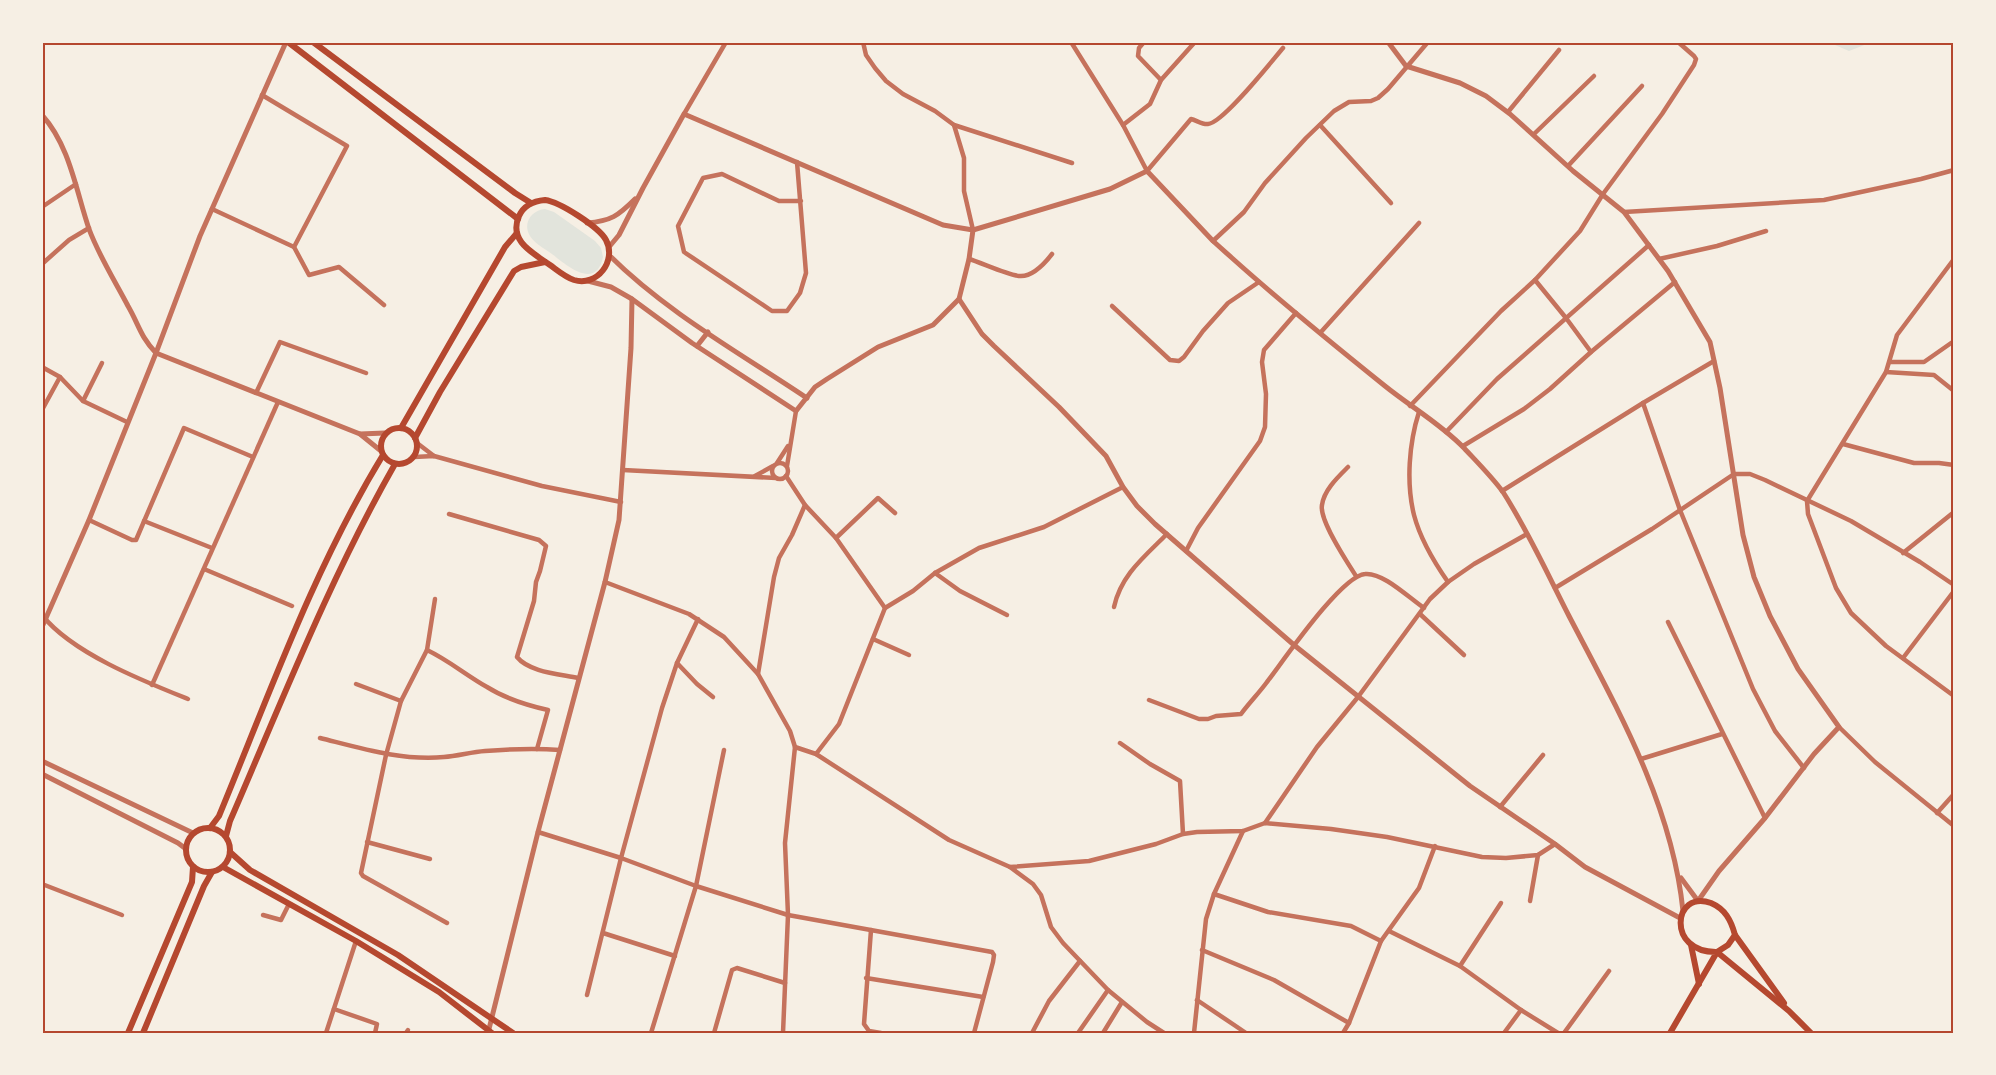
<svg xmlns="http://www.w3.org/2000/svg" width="1996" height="1075" font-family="Overpass,sans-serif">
<rect width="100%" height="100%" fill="#f6efe4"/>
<g fill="#e2e4dc">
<path d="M1828,42H1872L1849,51Z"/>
<path d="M545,209L554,212L595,241L601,248L603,257C596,291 566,265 552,254C545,249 534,243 530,236C522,223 532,210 545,209Z"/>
</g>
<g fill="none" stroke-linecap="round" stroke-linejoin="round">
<g stroke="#c5725c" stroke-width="4.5">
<path d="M863,42L866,55L875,68L886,81L903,94L935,111L954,125L964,158V191L973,230"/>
<path d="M1071,42L1123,125L1147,171L1191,119C1196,120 1203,125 1208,124C1223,123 1271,62 1283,48"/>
<path d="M1144,42L1139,48L1138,56L1161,80"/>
<path d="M262,95L347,146L294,247L309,275L339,267L384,305"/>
<path d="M1508,112L1559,50"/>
<path d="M684,114L726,42"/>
<path d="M954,125L1072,163"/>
<path d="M1123,125L1150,104L1161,80L1195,42"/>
<path d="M1320,125L1391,203"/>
<path d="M1534,134L1594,76"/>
<path d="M797,162L806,273L800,293L787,311H772L684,252L678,226L703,178L722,174L779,201H801"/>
<path d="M1568,166L1642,86"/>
<path d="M42,207L76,184"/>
<path d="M212,209L294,247"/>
<path d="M1624,212L1824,200L1921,179L1954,170"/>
<path d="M1213,241L1244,212L1265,183L1306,138L1334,111L1349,102L1371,101L1378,98L1388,89L1428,42"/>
<path d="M969,259C980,262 1012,277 1021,276C1034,276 1045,263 1052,254"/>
<path d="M1659,259L1717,246L1766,231"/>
<path d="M1954,259L1897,335L1886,372L1807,501L1808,514L1836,588L1851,613L1886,646L1954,696"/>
<path d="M42,264L69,240L89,228"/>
<path d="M1535,280L1566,318L1591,352"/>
<path d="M1112,306L1170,360L1179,361L1184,357L1203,331L1228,303L1259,282"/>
<path d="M1321,332L1419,223"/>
<path d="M1890,362H1924L1954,341"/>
<path d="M42,367L60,377L83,401L127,422"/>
<path d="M1886,372L1934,375L1954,391"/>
<path d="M256,393L280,342L366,373"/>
<path d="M83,401L102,363"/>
<path d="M1643,403L1680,510L1753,689L1775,731L1804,768"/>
<path d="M1410,406L1501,311L1535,280L1580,231L1603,194L1662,114L1694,65L1696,59L1694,56L1678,42"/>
<path d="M42,410L60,377"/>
<path d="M1419,412C1409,443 1406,483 1414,515C1420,538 1434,562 1448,582"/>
<path d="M1446,432L1497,379L1649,245"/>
<path d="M417,443L434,456"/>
<path d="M1843,444L1914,463H1939L1954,465"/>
<path d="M1463,446L1524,409L1550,389L1591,352L1675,282"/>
<path d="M414,457L434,456L542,486L621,502"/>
<circle cx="780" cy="471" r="8"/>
<path d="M777,463L788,446"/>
<path d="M787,466L796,411"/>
<path d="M1348,467C1338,477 1324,490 1322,505C1319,520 1347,562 1356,576"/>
<path d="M623,470L776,478"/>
<path d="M755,476L773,466"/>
<path d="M786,476L805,505L836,538L885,608"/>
<path d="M1502,491L1643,403L1714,361"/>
<path d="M449,514L539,540L546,546L540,571L536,582L534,601L517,657C529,672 559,674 578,678"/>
<path d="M89,520L132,540H136L184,428L253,457"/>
<path d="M144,521L212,548"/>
<path d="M836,538L878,498L895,513"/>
<path d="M1186,551L1198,528L1260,441L1265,427L1266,394L1262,362L1264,350L1296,313"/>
<path d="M1903,553L1954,512"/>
<path d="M204,569L292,606"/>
<path d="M935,573L960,591L1007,615"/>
<path d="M605,582L689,614L724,637L758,674L790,731L795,747L785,843L788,915L783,1033"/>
<path d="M1555,588L1652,529L1734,474H1750L1765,480L1851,521L1920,562L1954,585"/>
<path d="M1114,607C1121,575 1144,557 1167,534"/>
<path d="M1420,614L1464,655"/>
<path d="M42,615C72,653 143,681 188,699"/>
<path d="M1668,622L1765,818"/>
<path d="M873,639L909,655"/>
<path d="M427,650C448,660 466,675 487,687C506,699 526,705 548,710L537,749"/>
<path d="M1903,658L1954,591"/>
<path d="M677,663L697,684L713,697"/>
<path d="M758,674L774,577L779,558L792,535L805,505"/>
<path d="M356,684L401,701L427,650L435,599"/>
<path d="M152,685L278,402"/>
<path d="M1149,700L1199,719H1208L1216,716L1241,714C1249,703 1259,693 1267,682C1284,660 1341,576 1365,574C1383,572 1409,598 1424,608"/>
<path d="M401,701L386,755L361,873L363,876L447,923"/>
<path d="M1839,727L1875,762L1954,826"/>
<path d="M320,738C360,748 402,761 444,757C458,756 471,752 485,751C510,749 535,748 560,750"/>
<path d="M1120,743L1150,764L1180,781L1183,834"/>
<path d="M795,747L816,754L949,840L1010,867L1033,884L1041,895L1051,927L1063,943L1108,990L1147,1022L1164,1033"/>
<path d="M816,754L839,724L885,608L913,591L935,573L979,548L1044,527L1123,487"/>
<path d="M1641,759L1722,734"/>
<path d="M1500,807L1543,755"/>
<path d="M1937,813L1954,794"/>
<path d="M1265,823L1317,747L1358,697L1430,599L1448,582L1474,564L1527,534"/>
<path d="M538,832L621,858L696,886L788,915L992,952L994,955L993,962L974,1033"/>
<path d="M367,842L430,859"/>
<path d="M1010,867L1089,861L1156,844L1183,834L1197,832L1243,831L1265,823L1331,829L1387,837L1482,857L1506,858L1538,855L1555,844"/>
<path d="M42,884L122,915"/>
<path d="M1214,894L1268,912L1351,926L1381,941"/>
<path d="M1530,901L1538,855"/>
<path d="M263,915L281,920L289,904"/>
<path d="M871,930L864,1024L869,1031L881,1033"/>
<path d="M1389,931L1460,966L1521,1010L1558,1033"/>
<path d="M603,933L675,956"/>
<path d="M1202,950L1274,980L1349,1023"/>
<path d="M1460,966L1501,903"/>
<path d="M866,978L983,997"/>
<path d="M587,995L621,858L662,708L677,663L698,619"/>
<path d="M1197,1000L1246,1033"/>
<path d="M334,1009L377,1024L375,1033"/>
<path d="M326,1033L356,941"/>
<path d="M406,1033L408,1030"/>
<path d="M651,1033L696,886L724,750"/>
<path d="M714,1033L732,970L737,968L785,983"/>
<path d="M1032,1033L1049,1001L1080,961"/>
<path d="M1078,1033L1108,990"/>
<path d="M1103,1033L1122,1002"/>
<path d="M1194,1033L1206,919L1214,894L1243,831"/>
<path d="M1343,1033L1349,1023L1381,941L1419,888L1435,846"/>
<path d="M1504,1033L1521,1010"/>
<path d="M1564,1033L1609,971"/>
</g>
<g stroke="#c5725c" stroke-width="5">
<path d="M1388,42L1406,66L1460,83L1486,96L1510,114L1573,171L1624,212L1668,271L1710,342L1720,388L1743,535L1754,577L1770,616L1798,669L1839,727L1814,754L1765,818L1719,871L1698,901L1681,878"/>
<path d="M42,115C70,146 76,191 89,229C99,256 115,281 128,306C139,325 140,336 156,353L360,434L381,451"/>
<path d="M587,223C611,221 618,216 635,199"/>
<path d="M609,247L619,235L643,188L684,114L943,225L973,230L1110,189L1147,171L1213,241L1232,258C1282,303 1334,345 1385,386C1411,407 1441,424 1464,448C1477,462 1492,477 1503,492C1528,531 1548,575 1569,616C1618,710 1672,804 1683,911"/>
<path d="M609,255C666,312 740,353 807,398"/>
<path d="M588,281L611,287L632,299L692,343L796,411L815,387L827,379L878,347L933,325L959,299L969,259L973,230"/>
<path d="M959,299L982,334L994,346L1059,407L1106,456L1123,487L1137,506L1155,524L1294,645L1470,786L1555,844L1585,867L1680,918"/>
<path d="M697,346L708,332"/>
<path d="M360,434L385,433"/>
<path d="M42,627L89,520L156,353L200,236L286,42"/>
<path d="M42,761L193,833"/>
<path d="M42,774L178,843L186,849"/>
<path d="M488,1033L538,832L605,582L619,520L631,348L632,299"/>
</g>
<g stroke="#b5482f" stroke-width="6">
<path d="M288,42L518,219"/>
<path d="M313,42L515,193L531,203"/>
<path d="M545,200C560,202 599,227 606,240C617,261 597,287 574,280C565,277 557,270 550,265C533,253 508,241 519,216C524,205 534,201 545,200Z"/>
<circle cx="399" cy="446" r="18"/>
<path d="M401,428L505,247L517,233"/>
<path d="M415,438L440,392L514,271L521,267L545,262"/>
<circle cx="208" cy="850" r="22"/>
<path d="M210,828L219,816C269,695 314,568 383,455"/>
<path d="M226,836L230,821C282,701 330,578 395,464"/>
<path d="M230,852L250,870L398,955L513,1033"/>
<path d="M223,867L356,941L439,992L492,1033"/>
<path d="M1735,935L1784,1003"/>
<path d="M1691,945L1699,984"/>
<path d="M128,1033L192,882L193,867"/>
<path d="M143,1033L204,886L212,872"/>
<path d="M1670,1033L1717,952L1728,945L1735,935C1731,920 1725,909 1711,903C1673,889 1666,953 1717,952L1789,1011L1811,1033"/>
</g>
</g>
<rect width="1996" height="1075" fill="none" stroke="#f6efe4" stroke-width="87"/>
<rect x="44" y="44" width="1908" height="988" fill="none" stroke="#b5482f" stroke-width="2"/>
</svg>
